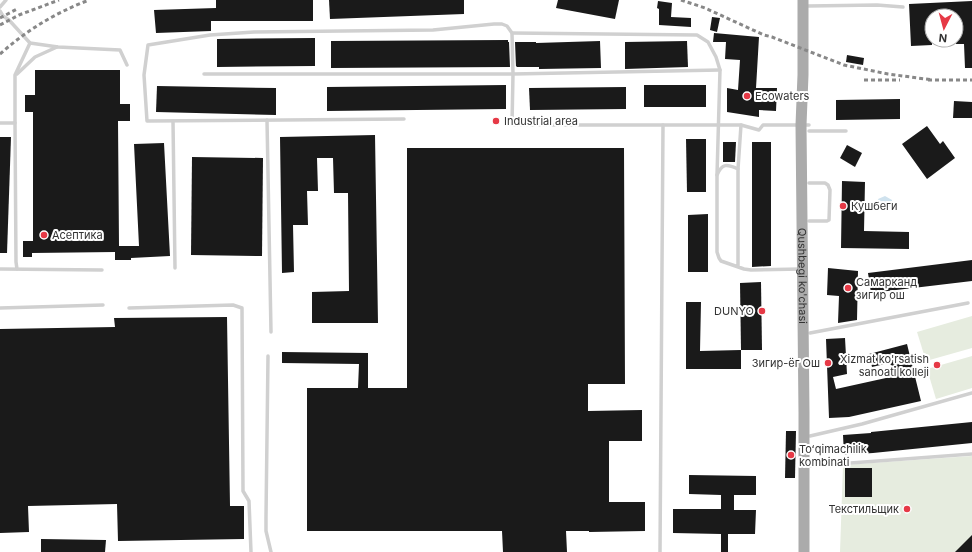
<svg xmlns="http://www.w3.org/2000/svg" width="972" height="552" font-family="Inter,sans-serif">
<rect width="100%" height="100%" fill="#fff"/>
<g fill="#e6ecdf">
<path d="M972,316V348L926,361L917,332Z"/>
<path d="M972,356V388L936,399L927,369Z"/>
<path d="M972,456V552H840L843,465Z"/>
</g>
<path fill="#cfe2ee" d="M885,196L892,200V205L895,207L894,209H892L890,207H877L878,199Z"/>
<g fill="#1a1a1a">
<path d="M216,0H313V21H211V31L156,33L154,10L216,8Z"/>
<path d="M329,0H464V14L330,19Z"/>
<path d="M558,0H619L615,19L556,8Z"/>
<path d="M658,1L672,3L671,17L691,18V27L659,25V9L657,8Z"/>
<path d="M972,1V68H965L964,44H956V16H932V45L911,46L909,4Z"/>
<path d="M712,17L720,18L717,32L710,30Z"/>
<path d="M714,33L759,37L756,88H777L776,111L759,110V117L727,112V88L738,90L740,60L725,59L726,42H713Z"/>
<path d="M315,38V66L217,67V39Z"/>
<path d="M508,40V42H509L510,67L331,68V41Z"/>
<path d="M600,41L601,68L539,69V67H517V66L516,67L515,42H536V43Z"/>
<path d="M687,41L688,67L625,69V42Z"/>
<path d="M847,55L864,58L863,65L846,62Z"/>
<path d="M35,70H120V104H130V121H118L119,246H139L134,144L164,143L170,256L131,258V260H115V252L32,253V257H23V241H33V112H25V95H35Z"/>
<path d="M506,85V109L327,111V87Z"/>
<rect x="644" y="85" width="62" height="22"/>
<path d="M157,86L276,88V115L156,112Z"/>
<path d="M626,87V109L530,110L529,88Z"/>
<path d="M900,99V119L836,120V100Z"/>
<path d="M954,101L972,102V118H953Z"/>
<path d="M927,126L940,144L943,141L955,158L927,179L902,144Z"/>
<path d="M375,135L378,323H312V292L349,291L348,193H334L333,158H317L318,191H307L308,225H293L294,272L282,273L280,137Z"/>
<path d="M0,137H11L7,253H0Z"/>
<path d="M686,139H706V192H687Z"/>
<path d="M723,142H736L735,162H723Z"/>
<path d="M752,142H771V266L752,267Z"/>
<path d="M847,145L862,153L855,167L840,158Z"/>
<path d="M407,148H624L625,384H588V411L642,410V441H609V502H645V531L589,532V531H566L567,552H503L502,531H307V388H358L359,364L282,363V352L368,353V388H407Z"/>
<path d="M192,157L263,158L262,256L191,255Z"/>
<path d="M842,181L865,182L864,231L909,232V249L841,248Z"/>
<path d="M708,214V272H688V215Z"/>
<path d="M972,260V281L871,293L868,273Z"/>
<path d="M828,268L858,271L857,320L838,323L839,296L827,295Z"/>
<path d="M761,282L762,350H741L740,283Z"/>
<path d="M686,302H701L700,351L741,350V369H686Z"/>
<path d="M227,317L230,506H244V539L118,541L117,504L28,506L29,532L0,533V329L115,327L114,318Z"/>
<path d="M845,338L847,374L833,377L836,389L895,376L893,367L889,363L872,367L869,354L907,344L921,401L849,417L829,418L826,339Z"/>
<path d="M972,422V443L873,453L844,455L843,435L871,433V432Z"/>
<path d="M786,431H796L795,478H785Z"/>
<rect x="845" y="468" width="27" height="29"/>
<path d="M689,475L756,476V495H734V510H756L755,534H728V552H721V534L673,533V509H721V495L689,494Z"/>
<path d="M972,535V552H955Z"/>
<path d="M41,539L106,540L105,552H41Z"/>
</g>
<g fill="none" stroke-linecap="round" stroke-linejoin="round">
<g stroke="#d0d0d0" stroke-width="3.5">
<path d="M808,6L877,5L903,7"/>
<path d="M0,7L6,0"/>
<path d="M0,11L3,16L9,20L30,43L58,47L120,50L127,65"/>
<path d="M512,33L697,35L708,42L716,57L720,70L717,175"/>
<path d="M17,74L35,57L57,47"/>
<path d="M204,74H513L720,70"/>
<path d="M404,119L147,121L144,75L148,45L210,35L254,32L433,30L494,24H502L507,26L512,33L513,74L512,125H741L759,130L763,125H809"/>
<path d="M267,120L271,332"/>
<path d="M173,121L175,268"/>
<path d="M0,123H15V75L30,43"/>
<path d="M15,123L16,262L17,269"/>
<path d="M809,131H846"/>
<path d="M738,169L741,125"/>
<path d="M809,183H825L828,185L830,190L829,220L827,221H809"/>
<path d="M738,267V169C727,164 722,163 717,175V252L719,258L721,261L744,269L751,270L801,269"/>
<path d="M0,269L102,270"/>
<path d="M0,308L103,305"/>
<path d="M129,308L233,305L242,308L243,491L249,501L251,552"/>
<path d="M810,333L968,303"/>
<path d="M268,356L266,517V531L271,552"/>
<path d="M810,436L862,424L972,393"/>
<path d="M810,466L972,454"/>
<path d="M660,552L663,125"/>
</g>
<path stroke="#ababab" stroke-width="11" id="s1" d="M803,0V75L801,125L804,412V552"/>
<g stroke="#888" stroke-width="3" stroke-dasharray="4 3" stroke-linecap="butt">
<path d="M681,0L705,8L764,35L772,37L844,65L888,74L933,80"/>
<path d="M0,18L17,9"/>
<path d="M0,25L19,15L59,0"/>
<path d="M0,54C27,30 55,13 89,0"/>
<path d="M864,80H900"/>
<path d="M928,80H972"/>
</g>
</g>
<g fill="#e63946" stroke="#fff" stroke-width="1.5">
<circle cx="747" cy="96" r="4"/>
<circle cx="496" cy="121" r="4"/>
<circle cx="843" cy="206" r="4"/>
<circle cx="44" cy="235" r="4"/>
<circle cx="848" cy="288" r="4"/>
<circle cx="762" cy="311" r="4"/>
<circle cx="828" cy="363" r="4"/>
<circle cx="937" cy="365" r="4"/>
<circle cx="791" cy="455" r="4"/>
<circle cx="907" cy="509" r="4"/>
</g>
<g text-anchor="middle" dominant-baseline="central" stroke-width="4" stroke-linejoin="round" paint-order="stroke">
<g font-size="11" fill="#333" stroke="#fff" text-anchor="start">
<text x="755" y="96">Ecowaters</text>
<text x="504" y="121">Industrial area</text>
<text x="851" y="206">Кушбеги</text>
<text x="52" y="235">Асептика</text>
<text x="856" y="282">Самарканд<tspan x="856" dy="13">зигир ош</tspan></text>
<text x="754" y="311" text-anchor="end">DUNYO</text>
<text x="929" y="359" text-anchor="end">Xizmat ko'rsatish<tspan x="929" dy="13">sanoati kolleji</tspan></text>
<text x="820" y="363" text-anchor="end">Зигир-ёг Ош</text>
<text x="799" y="449">Toʻqimachilik<tspan x="799" dy="13">kombinati</tspan></text>
<text x="899" y="509" text-anchor="end">Текстильщик</text>
</g>
<g font-size="11" fill="#333" stroke="#fff">
<text stroke="none"><textPath href="#s1" startOffset="276">Qushbegi ko'chasi</textPath></text>
</g>
</g>
<g transform="translate(944 28) rotate(186)"><circle r="19" fill="#ffffff" stroke="#adadad"/>
<path d="M0-3L7 15L0 10L-7 15Z" fill="#e63946"/>
<text y="-6" font-size="11" font-weight="bold" text-anchor="middle" fill="#333333">N</text>
</g>
</svg>
